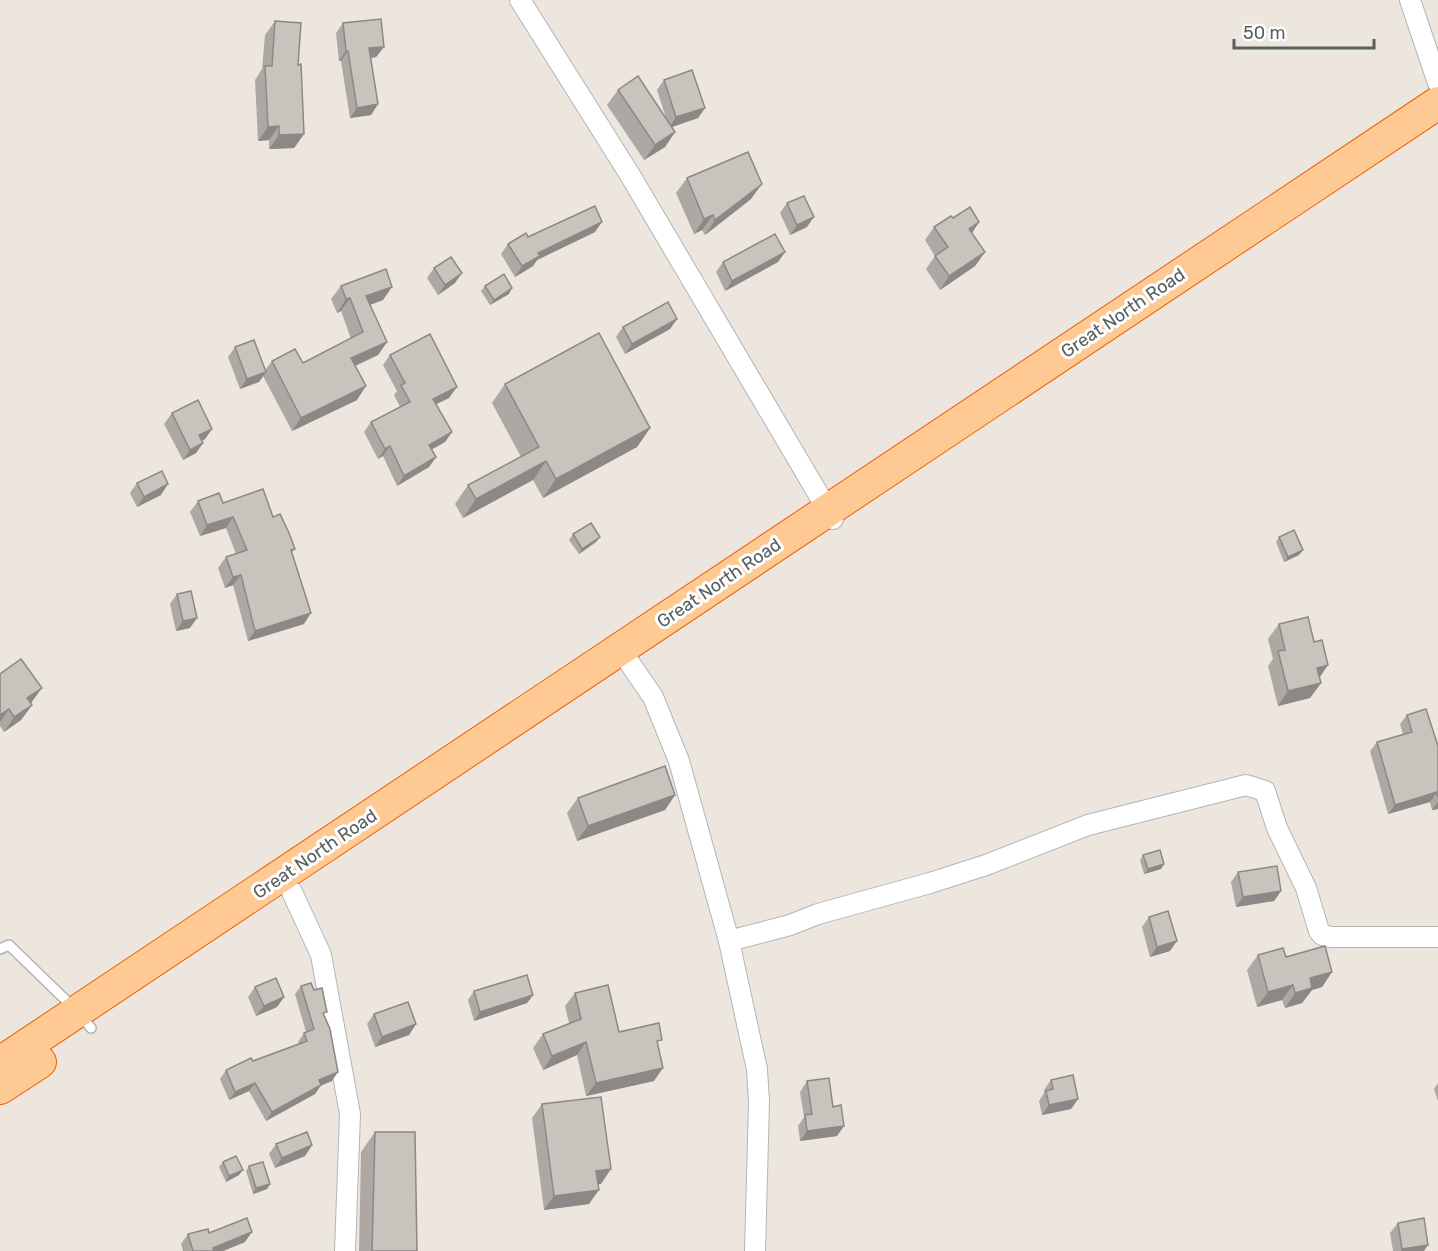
<svg xmlns="http://www.w3.org/2000/svg" width="1438" height="1251" font-family="Rubik,sans-serif">
<rect width="100%" height="100%" fill="#ede6df"/>
<g fill="none" stroke-linecap="round" stroke-linejoin="round">
<defs>
<path id="service" d="M0,949L9,945L78,1012L91,1028"/>
<g id="minor">
<path d="M520,0L630,175L833,519"/>
<path d="M1410,0L1438,83"/>
<path d="M623,647L629,662L653,697L679,761L729,941L751,1042L757,1069L759,1102L755,1251"/>
<path d="M292,892L321,955L350,1114L345,1251"/>
<path d="M729,941L790,925L818,914L930,883L986,865L1088,825L1246,785L1265,791L1277,828L1306,888L1319,931L1322,935L1331,937H1438"/>
</g>
<g id="trunk">
<path d="M0,1063L1438,103"/>
<path d="M0,1088L40,1062"/>
</g>
</defs>
<use href="#service" stroke="#b1b5b8" stroke-width="12"/>
<use href="#minor" stroke="#b1b5b8" stroke-width="22"/>
<use href="#trunk" stroke="#ec5f00" stroke-width="34"/>
<use href="#service" stroke="#fff" stroke-width="9"/>
<use href="#minor" stroke="#fff" stroke-width="20"/>
<use href="#trunk" stroke="#ffc993" stroke-width="32"/>
</g>
<g fill="#ada8a3">
<path d="M275,21L298,65L304,134L294,148L269,149V140L258,141L255,80L262,69L265,35Z"/>
<path d="M343,23L384,47L376,57L371,58L378,104L371,115L350,118L341,61H339L336,33Z"/>
<path d="M664,80L705,108L698,118L672,127L675,132L665,147L644,160L607,105L618,90L666,118L657,90Z"/>
<path d="M687,178L751,199L705,235L702,230L694,234L676,193Z"/>
<path d="M787,203L807,227L790,235L780,213Z"/>
<path d="M953,218L979,222L972,233L985,252L975,266L940,290L926,269L935,256L925,240L934,227Z"/>
<path d="M595,232L537,260L533,266L515,277L501,254L508,244L528,237Z"/>
<path d="M785,252L778,262L725,291L716,272L723,262Z"/>
<path d="M434,268L455,283L438,295L427,278Z"/>
<path d="M341,286L383,300L370,305L387,342L378,355L355,366L357,400L292,431L263,376L259,382L240,389L228,357L235,347L265,370L272,361L303,363L351,339L341,311L337,313L331,299Z"/>
<path d="M485,286L509,294L490,305L481,291Z"/>
<path d="M677,319L670,329L625,354L616,337L623,327Z"/>
<path d="M390,355L449,398L436,404L452,432L445,442L432,449L436,457L429,467L397,486L383,456L378,459L364,432L371,422L400,407L394,395L397,391L383,365Z"/>
<path d="M505,384L650,428L637,447L543,498L533,480L463,518L455,504L468,485L521,457L492,403Z"/>
<path d="M172,413L212,429L205,439L202,441L203,443L196,453L183,460L164,424Z"/>
<path d="M137,483L161,495L137,507L130,493Z"/>
<path d="M198,501L223,503L273,517L295,549L292,552L304,624L248,641L233,585L225,588L218,568L226,557L236,554L226,528L200,536L190,512Z"/>
<path d="M573,534L596,542L579,554L569,540Z"/>
<path d="M1279,537L1303,550L1299,555L1284,562L1276,542Z"/>
<path d="M177,594L190,628L176,631L170,604Z"/>
<path d="M1279,624L1321,683L1310,698L1278,706L1268,666L1273,659L1268,639Z"/>
<path d="M0,674L32,705L21,720L4,732L0,726Z"/>
<path d="M1407,715L1438,746V809L1432,810L1430,802L1388,814L1370,751L1377,742L1403,734L1400,724Z"/>
<path d="M675,795L665,810L577,841L567,813L578,798Z"/>
<path d="M1143,855L1164,864L1161,869L1144,874L1140,860Z"/>
<path d="M1238,872L1281,891L1274,901L1236,907L1231,882Z"/>
<path d="M1149,917L1170,951L1150,957L1142,927Z"/>
<path d="M1258,955L1286,957L1332,972L1322,987L1312,990L1302,1003L1285,1008L1282,1000L1257,1007L1247,970Z"/>
<path d="M301,986L324,1016L332,1081L321,1085L315,1094L266,1121L249,1091L229,1100L220,1079L226,1070L299,1044L298,1042L304,1033L306,1032L295,994Z"/>
<path d="M255,987L284,997L277,1007L256,1016L248,997Z"/>
<path d="M474,991L533,995L527,1003L474,1021L468,1000Z"/>
<path d="M575,993L619,1032L658,1046L654,1081L586,1096L577,1055L543,1070L533,1048L543,1034L569,1023L565,1006Z"/>
<path d="M374,1014L416,1024L409,1035L375,1047L367,1024Z"/>
<path d="M1051,1080L1078,1099L1071,1109L1042,1115L1039,1101L1044,1093V1090Z"/>
<path d="M807,1081L833,1107L837,1136L800,1141L798,1126L804,1117L800,1092Z"/>
<path d="M1438,1083V1101L1434,1089Z"/>
<path d="M542,1104L601,1184H598L589,1204L544,1210L532,1118Z"/>
<path d="M375,1132L417,1251H359L361,1152Z"/>
<path d="M276,1144L312,1145L305,1156L275,1168L269,1154Z"/>
<path d="M223,1162L239,1175L226,1182L219,1167Z"/>
<path d="M249,1166L270,1184L267,1189L253,1194L246,1171Z"/>
<path d="M1398,1223L1424,1251H1393L1390,1233Z"/>
<path d="M209,1233L245,1242L223,1251H183L181,1244L188,1234Z"/>
</g>
<g fill="#8d8885">
<path d="M384,47L376,57L362,59L369,48Z"/>
<path d="M346,51H348L341,61H339Z"/>
<path d="M378,104L371,115L350,118L357,108Z"/>
<path d="M705,108L698,118L669,128L676,117Z"/>
<path d="M279,126L269,140L258,141L268,127Z"/>
<path d="M675,132L665,147L644,160L655,145Z"/>
<path d="M304,134L294,148L269,149L279,135Z"/>
<path d="M762,184L751,199L705,235L715,220Z"/>
<path d="M713,215L702,230L694,234L704,219Z"/>
<path d="M814,217L807,227L790,235L797,225Z"/>
<path d="M602,222L595,232L537,260L533,266L515,277L522,266L538,253Z"/>
<path d="M979,222L970,236L969,229Z"/>
<path d="M785,252L778,262L725,291L732,281Z"/>
<path d="M985,252L975,266L940,290L949,276Z"/>
<path d="M462,273L455,283L438,295L445,285Z"/>
<path d="M392,287L383,300L356,310L366,296Z"/>
<path d="M512,288L509,294L490,305L494,300Z"/>
<path d="M350,298L341,311L337,313L346,299Z"/>
<path d="M677,319L670,329L625,354L632,344Z"/>
<path d="M387,342L378,355L342,372L351,358Z"/>
<path d="M266,372L259,382L240,389L247,379Z"/>
<path d="M366,386L357,400L292,431L301,418Z"/>
<path d="M457,387L449,398L426,409L433,399Z"/>
<path d="M650,428L637,447L543,498L556,479Z"/>
<path d="M212,429L205,439L192,445L199,435Z"/>
<path d="M452,432L445,442L422,455L429,445Z"/>
<path d="M203,443L196,453L183,460L190,450Z"/>
<path d="M390,446L383,456L378,459L385,449Z"/>
<path d="M436,457L429,467L397,486L404,476Z"/>
<path d="M546,461L533,480L463,518L476,499Z"/>
<path d="M168,484L161,495L137,507L144,497Z"/>
<path d="M233,517L226,528L200,536L207,525Z"/>
<path d="M600,537L596,542L579,554L582,549Z"/>
<path d="M1303,550L1299,555L1284,562L1288,557Z"/>
<path d="M241,575L233,585L225,588L233,577Z"/>
<path d="M311,613L304,624L248,641L255,631Z"/>
<path d="M197,618L190,628L176,631L183,621Z"/>
<path d="M1328,665L1318,680L1317,668Z"/>
<path d="M1321,683L1310,698L1278,706L1288,691Z"/>
<path d="M42,688L31,703L16,714L27,698Z"/>
<path d="M32,705L21,720L4,732L14,717Z"/>
<path d="M9,709L0,722V715Z"/>
<path d="M1437,792L1430,802L1388,814L1395,805Z"/>
<path d="M675,795L665,810L577,841L588,826Z"/>
<path d="M1438,802V809L1432,810Z"/>
<path d="M1164,864L1161,869L1144,874L1148,869Z"/>
<path d="M1281,891L1274,901L1236,907L1243,897Z"/>
<path d="M1177,941L1170,951L1150,957L1157,947Z"/>
<path d="M1332,972L1322,987L1312,990L1302,1003L1285,1008L1295,993L1310,978Z"/>
<path d="M1293,985L1282,1000L1257,1007L1268,992Z"/>
<path d="M533,995L527,1003L474,1021L480,1012Z"/>
<path d="M284,997L277,1007L256,1016L264,1006Z"/>
<path d="M416,1024L409,1035L375,1047L382,1037Z"/>
<path d="M586,1042L577,1055L543,1070L552,1056Z"/>
<path d="M663,1068L654,1081L586,1096L596,1083Z"/>
<path d="M338,1072L332,1081L313,1089L319,1080Z"/>
<path d="M255,1083L249,1091L229,1100L235,1092Z"/>
<path d="M321,1085L315,1094L266,1121L272,1112Z"/>
<path d="M1078,1099L1071,1109L1042,1115L1049,1105Z"/>
<path d="M844,1126L837,1136L800,1141L807,1131Z"/>
<path d="M312,1145L305,1156L275,1168L282,1158Z"/>
<path d="M611,1169L601,1184L586,1185L596,1171Z"/>
<path d="M243,1170L239,1175L226,1182L229,1176Z"/>
<path d="M270,1184L267,1189L253,1194L256,1188Z"/>
<path d="M599,1190L589,1204L544,1210L554,1196Z"/>
<path d="M252,1232L245,1242L223,1251H211L213,1248Z"/>
<path d="M1428,1245L1424,1251H1401L1402,1249Z"/>
</g>
<g fill="#c9c3be" stroke="#8d8885" stroke-width="1.5">
<path d="M381,19L384,47L369,48L378,104L357,108L348,51H346L343,23Z"/>
<path d="M275,21L301,23L298,65L301,64L304,134L279,135V126L268,127L265,66H272Z"/>
<path d="M692,70L705,108L676,117L664,80Z"/>
<path d="M638,76L675,132L655,145L618,90Z"/>
<path d="M748,152L762,184L715,220L713,215L704,219L687,178Z"/>
<path d="M804,196L814,217L797,225L787,203Z"/>
<path d="M595,206L602,222L538,253L540,256L522,266L508,244L526,233L528,237Z"/>
<path d="M970,207L979,222L969,229L985,252L949,276L935,256L948,247L934,227L951,216L953,218Z"/>
<path d="M775,234L785,252L732,281L723,262Z"/>
<path d="M451,257L462,273L445,285L434,268Z"/>
<path d="M386,269L392,287L366,296L387,342L351,358L366,386L301,418L272,361L295,349L303,363L363,332L350,298L346,299L341,286Z"/>
<path d="M504,274L512,288L494,300L485,286Z"/>
<path d="M668,302L677,319L632,344L623,327Z"/>
<path d="M599,333L650,428L556,479L546,461L476,499L468,485L539,447L505,384Z"/>
<path d="M430,334L457,387L433,399L452,432L429,445L436,457L404,476L390,446L385,449L371,422L410,402L401,385L405,383L390,355Z"/>
<path d="M254,340L266,372L247,379L235,347Z"/>
<path d="M198,400L212,429L199,435L203,443L190,450L172,413Z"/>
<path d="M162,471L168,484L144,497L137,483Z"/>
<path d="M263,489L273,517L280,514L289,533L295,549L291,550L311,613L255,631L241,575L233,577L226,557L247,550L233,517L207,525L198,501L219,493L223,503Z"/>
<path d="M591,523L600,537L582,549L573,534Z"/>
<path d="M1294,530L1303,550L1288,557L1279,537Z"/>
<path d="M191,591L197,618L183,621L177,594Z"/>
<path d="M1308,617L1314,642L1322,640L1328,665L1317,668L1321,683L1288,691L1278,651L1285,650L1279,624Z"/>
<path d="M21,659L42,688L27,698L32,705L14,717L9,709L0,715V674Z"/>
<path d="M1426,709L1438,746V797L1437,792L1395,805L1377,742L1412,732L1407,715Z"/>
<path d="M665,766L675,795L588,826L578,798Z"/>
<path d="M1160,850L1164,864L1148,869L1143,855Z"/>
<path d="M1277,866L1281,891L1243,897L1238,872Z"/>
<path d="M1168,911L1177,941L1157,947L1149,917Z"/>
<path d="M1325,946L1332,972L1310,978L1312,988L1295,993L1293,985L1268,992L1258,955L1283,948L1286,957Z"/>
<path d="M527,975L533,995L480,1012L474,991Z"/>
<path d="M276,978L284,997L264,1006L255,987Z"/>
<path d="M311,983L314,990L322,988L327,1012L323,1013L330,1029L338,1072L319,1080L321,1085L272,1112L255,1083L235,1092L226,1070L251,1058L253,1061L307,1041L304,1033L314,1029L301,986Z"/>
<path d="M608,985L619,1032L659,1023L662,1040L657,1041L663,1068L596,1083L586,1042L552,1056L543,1034L581,1019L575,993Z"/>
<path d="M408,1002L416,1024L382,1037L374,1014Z"/>
<path d="M1073,1075L1078,1099L1049,1105L1046,1091L1053,1089L1051,1080Z"/>
<path d="M829,1078L833,1107L841,1105L844,1126L807,1131L805,1115L812,1114L807,1081Z"/>
<path d="M601,1097L611,1169L596,1171L599,1190L554,1196L542,1104Z"/>
<path d="M307,1132L312,1145L282,1158L276,1144Z"/>
<path d="M375,1132H415L417,1251H372Z"/>
<path d="M236,1156L243,1170L229,1176L223,1162Z"/>
<path d="M263,1162L270,1184L256,1188L249,1166Z"/>
<path d="M247,1218L252,1232L213,1248L214,1251H193L188,1234L208,1229L209,1233Z"/>
<path d="M1424,1218L1428,1245L1402,1249L1398,1223Z"/>
</g>
<g text-anchor="middle" dominant-baseline="central" stroke-width="6" stroke-linejoin="round" paint-order="stroke">
<g font-size="18" fill="#585f61" stroke="#fff">
<text transform="translate(1123 313) rotate(-34)">Great North Road</text>
<text transform="translate(719 583) rotate(-34)">Great North Road</text>
<text transform="translate(315 854) rotate(-34)">Great North Road</text>
</g>
</g>
<path d="M1234 39v9h140v-9" fill="none" stroke="#585f61" stroke-width="3"/>
<text x="1243" y="39" font-size="18" fill="#585f61" stroke="#ffffff" stroke-width="4.5" paint-order="stroke">50 m</text>
</svg>
